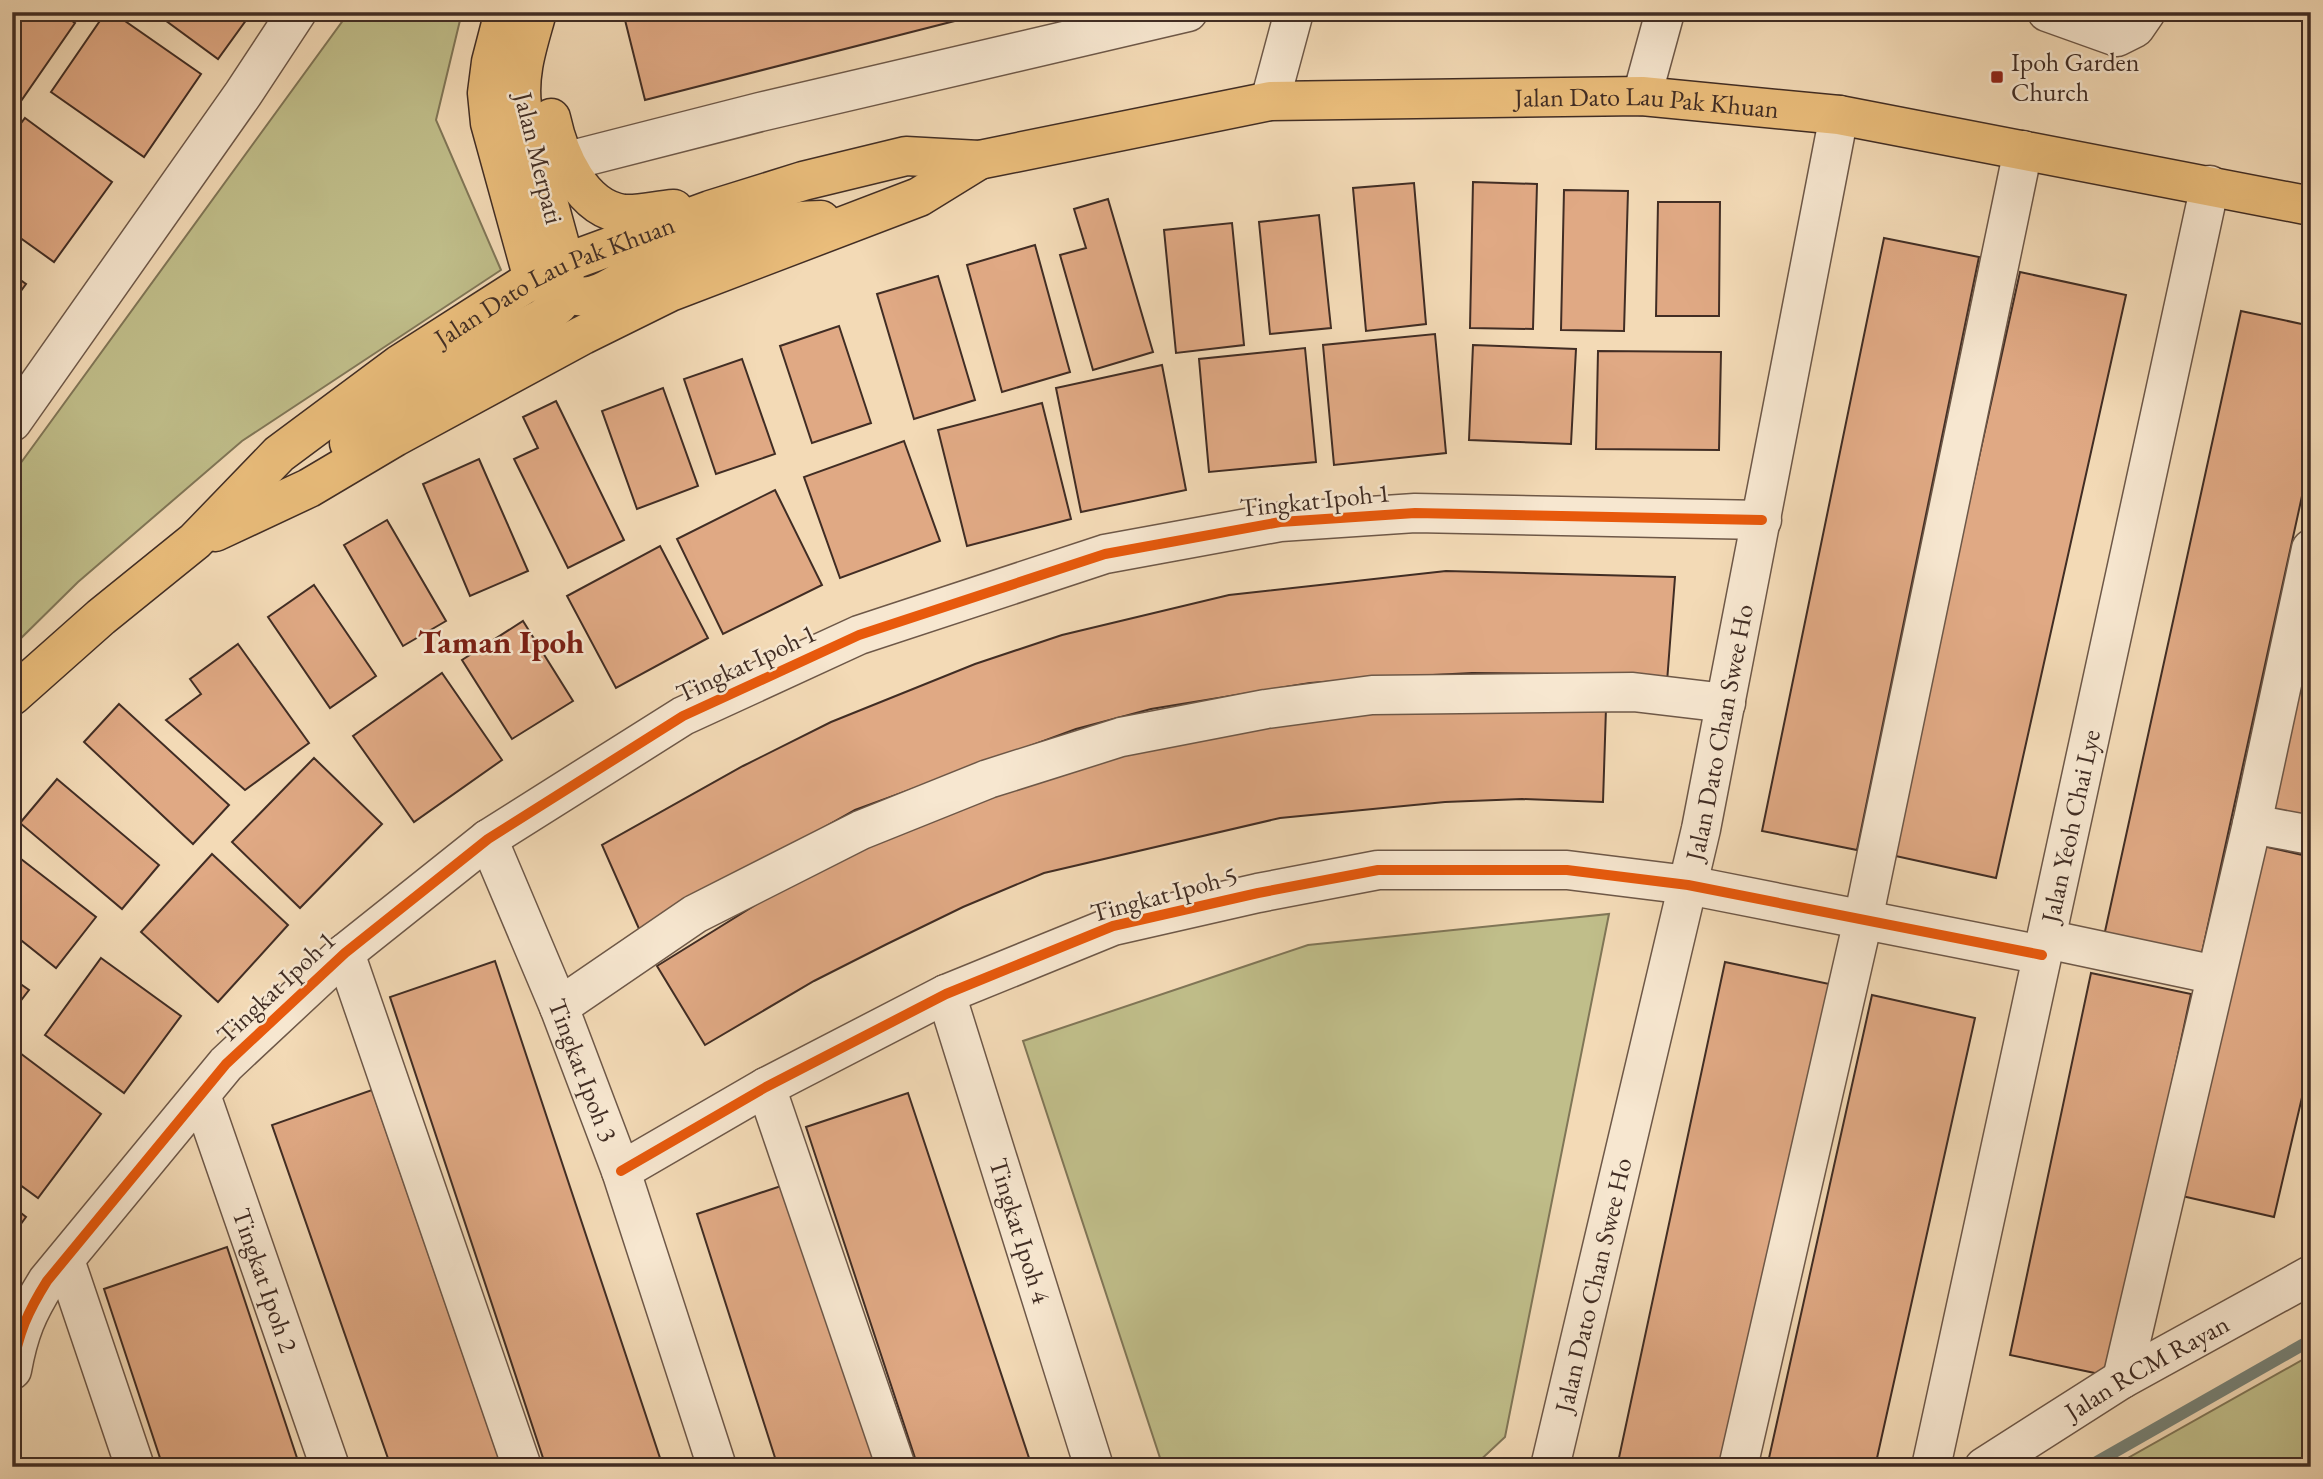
<svg xmlns="http://www.w3.org/2000/svg" width="2323" height="1479" font-family="'EB Garamond',serif">
<rect width="100%" height="100%" fill="#f3dab6"/>
<filter id="stains"><feTurbulence type="fractalNoise" baseFrequency=".00286" numOctaves="4"/><feColorMatrix values="0 0 0 0 .2 0 0 0 0 .09 0 0 0 0 .02 0 0 0 .5 -.17"/></filter>
<radialGradient id="worn" r=".72"><stop offset=".6" stop-color="#630" stop-opacity="0"/><stop offset="1" stop-color="#630" stop-opacity=".3"/></radialGradient>
<g fill="#c0be8a" stroke="#807657" stroke-width="2">
<path d="M346,12H462L436,120L501,270L242,441L78,582L12,647V475L344,19Z"/>
<path d="M1609,914L1505,1437L1473,1467H1163L1023,1041L1308,945Z"/>
<path d="M2311,1355V1467H2112Z"/>
</g>
<g fill="none" stroke-linecap="round" stroke-linejoin="round">
<path stroke="#778277" stroke-width="12" d="M2088,1467L2311,1340"/>
</g>
<g fill="#e0a984" stroke="#412d24" stroke-width="2">
<path d="M12,12H59L75,23L12,114Z"/>
<path d="M106,12H112L201,74L144,157L51,92Z"/>
<path d="M154,12H252L218,59Z"/>
<path d="M623,12H990L645,100Z"/>
<path d="M25,118L112,182L54,262L12,232V135Z"/>
<path d="M1473,182L1537,184L1533,329L1470,328Z"/>
<path d="M1414,183L1426,324L1366,331L1353,188Z"/>
<path d="M1564,190L1628,191L1624,331L1561,330Z"/>
<path d="M1108,199L1153,352L1093,370L1060,255L1086,248L1074,209Z"/>
<path d="M1658,202H1720L1719,316H1656Z"/>
<path d="M1319,215L1331,328L1270,334L1259,222Z"/>
<path d="M1232,223L1244,345L1176,353L1164,230Z"/>
<path d="M1884,238L1979,257L1857,850L1762,831Z"/>
<path d="M1035,245L1070,372L1002,392L967,265Z"/>
<path d="M2020,272L2126,295L1996,878L1891,855Z"/>
<path d="M12,274L26,284L12,303Z"/>
<path d="M938,276L975,400L914,419L877,294Z"/>
<path d="M2241,311L2311,326V455L2201,957L2104,936Z"/>
<path d="M839,326L871,423L812,443L780,346Z"/>
<path d="M1435,334L1446,453L1334,465L1323,345Z"/>
<path d="M1473,345L1576,349L1571,444L1469,440Z"/>
<path d="M1305,348L1316,462L1209,472L1199,359Z"/>
<path d="M1598,351L1721,352L1719,450L1596,449Z"/>
<path d="M742,359L775,454L716,474L684,379Z"/>
<path d="M1162,365L1186,490L1081,512L1056,388Z"/>
<path d="M663,388L698,486L637,509L602,411Z"/>
<path d="M556,401L624,540L568,568L514,459L538,448L523,417Z"/>
<path d="M1042,403L1071,519L967,546L938,430Z"/>
<path d="M904,441L940,541L840,578L804,477Z"/>
<path d="M479,459L528,571L470,596L423,484Z"/>
<path d="M775,490L822,585L723,634L677,539Z"/>
<path d="M387,520L446,621L403,646L344,545Z"/>
<path d="M660,546L708,638L616,688L567,596Z"/>
<path d="M1446,571L1675,577L1667,682L1566,674L1472,673L1394,677L1310,683L1151,709L1076,729L855,810L640,931L602,845L743,766L831,722L975,664L1062,635L1229,595Z"/>
<path d="M314,585L376,676L330,708L268,617Z"/>
<path d="M2311,620V818L2268,809Z"/>
<path d="M523,621L573,701L512,739L462,660Z"/>
<path d="M238,644L309,743L245,790L166,720L201,694L190,679Z"/>
<path d="M442,673L502,760L414,822L353,736Z"/>
<path d="M119,704L229,805L193,844L84,742Z"/>
<path d="M1606,708L1603,802L1522,799L1445,802L1280,818L1044,873L963,907L887,944L814,981L705,1045L657,966L844,850L1093,762L1168,743L1349,714Z"/>
<path d="M314,758L382,824L300,908L232,842Z"/>
<path d="M57,779L159,865L122,909L20,823Z"/>
<path d="M2263,846L2311,857V1059L2274,1217L2182,1196Z"/>
<path d="M12,852L96,917L56,968L12,933Z"/>
<path d="M212,854L288,925L218,1002L141,932Z"/>
<path d="M101,958L181,1016L124,1093L45,1035Z"/>
<path d="M495,961L663,1467H546L390,997Z"/>
<path d="M1725,962L1834,985L1731,1467H1617Z"/>
<path d="M2091,973L2191,994L2109,1376L2010,1355Z"/>
<path d="M12,978L29,990L12,1012Z"/>
<path d="M1872,995L1975,1018L1875,1467H1767Z"/>
<path d="M12,1047L101,1114L38,1198L12,1179Z"/>
<path d="M372,1090L502,1467H391L272,1125Z"/>
<path d="M908,1093L1032,1467H918L806,1127Z"/>
<path d="M787,1184L878,1467H778L697,1214Z"/>
<path d="M12,1206L26,1217L12,1236Z"/>
<path d="M227,1247L300,1467H163L104,1289Z"/>
</g>
<g fill="none" stroke-linecap="round" stroke-linejoin="round">
<defs>
<g id="minor">
<path d="M2047,12L2117,37L2135,28L2146,12"/>
<path d="M1642,96L1665,12"/>
<path d="M1270,101L1294,12"/>
<path d="M564,162L760,112L1188,12"/>
<path d="M12,422L243,94L297,12"/>
<path d="M2252,824L2311,835"/>
<path id="s1" d="M488,839L559,1007L621,1171L717,1467"/>
<path d="M2046,939L2216,975"/>
<path d="M345,953L522,1467"/>
<path id="s2" d="M946,994L1094,1467"/>
<path d="M559,1007L695,914L861,830L988,779L1121,737L1266,709L1372,695L1633,692L1726,703"/>
<path d="M766,1087L896,1467"/>
<path id="s3" d="M201,1095L330,1467"/>
<path d="M621,1171L766,1087L946,994L1113,926L1258,893L1378,870H1567L1688,885L2042,955"/>
<path d="M65,1260L135,1467"/>
<path d="M12,1370C19,1332 27,1313 47,1281L226,1064L345,953L488,839L683,716L859,635L1105,554L1280,522L1415,513L1762,520"/>
<path d="M2122,1379L2252,824L2311,549"/>
<path id="s4" d="M1550,1467L1701,829L1839,115"/>
<path d="M1738,1467L1863,920L2023,150"/>
<path id="s5" d="M1931,1467L2210,185"/>
<path id="s6" d="M1984,1467L2122,1379L2311,1275"/>
</g>
<g id="major">
<path d="M504,12L491,62L487,93L490,123L533,279C552,287 573,301 594,295C610,291 626,277 641,270C698,246 759,220 821,220"/>
<path d="M551,118C559,155 581,209 624,214C641,215 657,210 674,209"/>
<path d="M349,443L371,422L453,366L543,318L559,304L564,293L565,263L522,106C518,72 528,45 537,12"/>
<path d="M215,532L309,488L395,437L583,335L670,292L919,197L979,160"/>
<path id="s7" d="M12,696L101,617L195,541L279,454L400,364L533,279L565,263L710,210L803,181L906,156L979,160L1270,101L1642,96L1839,115L2311,206"/>
</g>
</defs>
<use href="#minor" stroke="#6e5848" stroke-width="41"/>
<use href="#major" stroke="#412d24" stroke-width="41"/>
<use href="#minor" stroke="#f7e7d0" stroke-width="38"/>
<use href="#major" stroke="#eabd7b" stroke-width="38"/>
<defs>
<g id="cycleway">
<path d="M621,1171L766,1087L946,994L1113,926L1258,893L1378,870H1567L1688,885L2042,955"/>
<path d="M12,1370C19,1332 27,1313 47,1281L226,1064L345,953L488,839L683,716L859,635L1105,554L1280,522L1415,513L1762,520"/>
</g>
</defs>
<use href="#cycleway" stroke="#f7e7d0" stroke-width="15"/>
<use href="#cycleway" stroke="#e8590c" stroke-width="10"/>
</g>
<rect fill="#8f2418" stroke="#f7e7d0" stroke-width="2.5" x="1990" y="70" width="14" height="14" rx="3.5"/>
<g text-anchor="middle" dominant-baseline="central" stroke-width="5" stroke-linejoin="round" paint-order="stroke">
<g font-size="26" fill="#412d24" stroke="#f7e7d0" text-anchor="start">
<text x="2011" y="62">Ipoh Garden<tspan x="2011" dy="30">Church</tspan></text>
</g>
<g font-size="26" fill="#412d24" stroke="#f7e7d0">
<text stroke="none"><textPath href="#s7" startOffset="1810">Jalan Dato Lau Pak Khuan</textPath></text>
<text transform="translate(539 158) rotate(76)">Jalan Merpati</text>
<text stroke="none"><textPath href="#s7" startOffset="688">Jalan Dato Lau Pak Khuan</textPath></text>
<text transform="translate(1315 500) rotate(-6)">Tingkat Ipoh 1</text>
<text transform="translate(746 663) rotate(-25)">Tingkat Ipoh 1</text>
<text stroke="none"><textPath href="#s4" startOffset="754">Jalan Dato Chan Swee Ho</textPath></text>
<text stroke="none"><textPath href="#s5" startOffset="656">Jalan Yeoh Chai Lye</textPath></text>
<text transform="translate(1164 894) rotate(-15)">Tingkat Ipoh 5</text>
<text transform="translate(276 987) rotate(-43)">Tingkat Ipoh 1</text>
<text stroke="none"><textPath href="#s1" startOffset="250">Tingkat Ipoh 3</textPath></text>
<text stroke="none"><textPath href="#s2" startOffset="248">Tingkat Ipoh 4</textPath></text>
<text stroke="none"><textPath href="#s3" startOffset="196">Tingkat Ipoh 2</textPath></text>
<text stroke="none"><textPath href="#s4" startOffset="187">Jalan Dato Chan Swee Ho</textPath></text>
<text stroke="none"><textPath href="#s6" startOffset="191">Jalan RCM Rayan</textPath></text>
</g>
<g font-size="33" font-weight="bold" fill="#7a1f14" stroke="#f7e7d0">
<text x="501" y="641">Taman Ipoh</text>
</g>
</g>
<rect width="2323" height="1479" fill="none" stroke="#f3dab6" stroke-width="42"/>
<rect x="14" y="14" width="2295" height="1451" fill="none" stroke="#412d24" stroke-width="3.5"/>
<rect x="21" y="21" width="2281" height="1437" fill="none" stroke="#412d24" stroke-width="2"/>
<rect width="100%" height="100%" filter="url(#stains)"/>
<rect width="100%" height="100%" fill="url(#worn)"/>
</svg>
